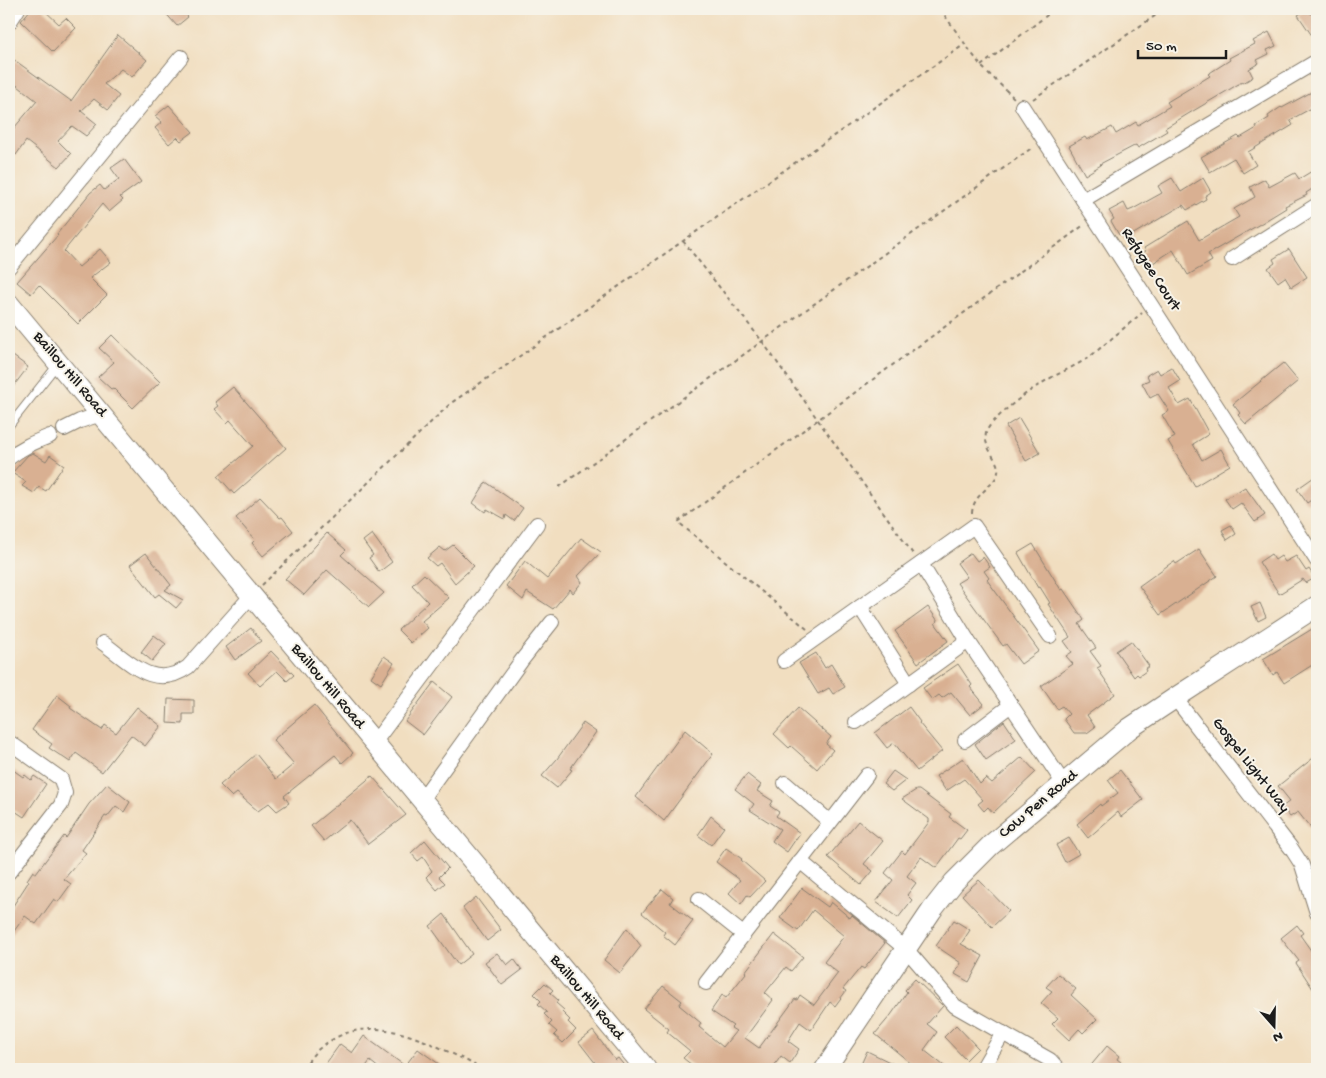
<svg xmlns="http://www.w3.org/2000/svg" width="1326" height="1078" font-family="'Gochi Hand',sans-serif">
<rect width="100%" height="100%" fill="#f7f3e8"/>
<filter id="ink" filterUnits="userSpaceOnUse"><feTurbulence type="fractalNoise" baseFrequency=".02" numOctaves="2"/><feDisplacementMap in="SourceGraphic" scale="10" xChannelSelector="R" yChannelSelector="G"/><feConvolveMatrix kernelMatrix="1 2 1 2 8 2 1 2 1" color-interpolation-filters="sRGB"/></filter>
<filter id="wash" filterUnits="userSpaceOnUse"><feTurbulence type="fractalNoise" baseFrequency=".0096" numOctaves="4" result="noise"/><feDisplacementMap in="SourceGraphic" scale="20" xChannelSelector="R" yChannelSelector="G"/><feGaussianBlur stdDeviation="1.12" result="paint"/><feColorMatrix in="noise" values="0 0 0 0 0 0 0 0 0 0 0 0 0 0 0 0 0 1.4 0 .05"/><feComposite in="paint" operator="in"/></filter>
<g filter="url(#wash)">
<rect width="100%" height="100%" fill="#f1dec0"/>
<g id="blocks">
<g fill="#d9b092">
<path d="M31,9H43L59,24L66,18L76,28L53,52L21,21Z"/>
<path d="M162,9H180L188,17L177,26Z"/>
<path d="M1308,9L1311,14L1317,10V43L1298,15Z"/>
<path d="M1269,32L1276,46L1267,50L1269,54L1257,60L1259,63L1249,69L1253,77L1243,83L1242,82L1188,114L1165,128L1167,131L1138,148L1136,145L1100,164L1101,165L1085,175L1069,146L1085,137L1087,140L1112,127L1116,134L1136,122L1138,125L1170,106L1167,102L1210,76L1208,74L1230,60L1229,58L1255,44L1253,41Z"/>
<path d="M118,35L147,60L132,77L121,69L104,84L119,96L108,110L94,99L81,111L97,124L86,136L72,126L58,141L71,154L59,167L26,141L16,155L9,150V124L14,128L37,101L9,79V64L13,59L71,101Z"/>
<path d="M1317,89V105L1290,120L1293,125L1248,152L1256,165L1243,173L1234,158L1210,172L1201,157L1238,136L1240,138L1257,128L1256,126L1269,118L1268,116L1281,107L1282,108Z"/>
<path d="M169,105L193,132L181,141L177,137L169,144L155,128L162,122L155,116Z"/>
<path d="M124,159L141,182L120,197L123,200L109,212L102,204L64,251L79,267L100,249L111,262L90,278L107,295L78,324L39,285L31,294L17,282L58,235L57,234L90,193L100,185L104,190L119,179L111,168Z"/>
<path d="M1317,168V186L1306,193L1307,195L1285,206L1286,208L1260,224L1208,254L1212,261L1188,275L1173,250L1153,263L1151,260L1145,264L1139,255L1146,251L1144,248L1188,221L1199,240L1239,217L1234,209L1255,197L1250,187L1265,179L1269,187L1295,173L1299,179Z"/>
<path d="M1172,178L1181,192L1203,178L1211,192L1205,196L1206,199L1187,210L1183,205L1125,239L1122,233L1119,235L1111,221L1114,219L1109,211L1124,203L1128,211L1133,209L1162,193L1158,186Z"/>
<path d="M1289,249L1307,277L1291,287L1285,277L1278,282L1268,268L1275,263L1273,259Z"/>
<path d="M112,335L160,382L133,408L113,388L111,389L98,377L114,362L99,348Z"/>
<path d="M13,356L28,367L9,392V362Z"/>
<path d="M1283,363L1298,381L1246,424L1238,415L1240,413L1233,404Z"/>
<path d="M1172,367L1180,381L1169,388L1179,405L1190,399L1209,434L1193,444L1202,460L1221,449L1230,465L1195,486L1168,441L1175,437L1162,415L1169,411L1158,394L1150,398L1142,383L1149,380L1147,375L1157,369L1160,374Z"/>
<path d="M233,387L286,448L234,494L218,476L253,446L230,420L227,423L214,409L218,406L215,402Z"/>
<path d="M1019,418L1040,453L1026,461L1006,426Z"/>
<path d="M33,453L46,461L50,455L64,465L46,491L39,487L34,493L22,486L26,482L12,473L28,455Z"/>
<path d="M1317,475V496L1307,503L1297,489Z"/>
<path d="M486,482L523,508L514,521L506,515L505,519L487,509L485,512L473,503Z"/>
<path d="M1245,487L1265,515L1255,522L1241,503L1232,509L1225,499Z"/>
<path d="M260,497L280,518L282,517L293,531L263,556L252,543L255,540L236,518Z"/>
<path d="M1231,525L1236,534L1227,540L1222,530Z"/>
<path d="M327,533L346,550L341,555L384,593L369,607L327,570L304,595L285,579Z"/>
<path d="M372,534L392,562L379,572L369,558L373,555L363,541Z"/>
<path d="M581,538L601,552L578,576L582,582L573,593L570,589L553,609L527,592L523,600L506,586L525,561L547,579Z"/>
<path d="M1033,544L1061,590L1063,589L1084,620L1079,624L1096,648L1090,651L1101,666L1097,668L1115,694L1087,715L1095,727L1087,733H1074L1064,719L1069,714L1062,706L1057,709L1041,686L1073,664L1066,656L1072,652L1064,641L1070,637L1048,604L1050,603L1040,587L1038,588L1018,553Z"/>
<path d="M453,545L474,566L455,583L440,563L436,566L427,558L440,547L445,551Z"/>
<path d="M1199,549L1217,576L1160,615L1139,586L1174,561L1176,564Z"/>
<path d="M146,553L171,585L165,590L183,600L176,608L159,594L155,597L130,565Z"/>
<path d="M971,553L977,561L983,557L990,567L984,571L989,578L987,580L1039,651L1021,664L1006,644L1003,646L957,583L967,577L957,563Z"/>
<path d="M1271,554L1275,560L1281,556L1285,562L1296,556L1306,571L1309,569L1315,578L1306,583L1303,579L1279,594L1259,562Z"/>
<path d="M424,574L449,598L422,621L428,628L411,643L398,630L428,602L412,585Z"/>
<path d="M1260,603L1266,617L1258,621L1251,607Z"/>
<path d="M928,607L938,621L935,623L948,641L918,663L895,631Z"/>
<path d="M1317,626V662L1284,683L1277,672L1273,675L1263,659Z"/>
<path d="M251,628L261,641L235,660L226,647Z"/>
<path d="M154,635L166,644L152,661L141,652Z"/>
<path d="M1131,641L1149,666L1145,669L1146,671L1139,676L1137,674L1134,677L1116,651Z"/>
<path d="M271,651L294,675L287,681L277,671L260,686L248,673Z"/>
<path d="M816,653L825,668L831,664L845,687L833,694L829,688L818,694L799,663Z"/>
<path d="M384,656L394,663L381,684L371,677Z"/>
<path d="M958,664L972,685L970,687L984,704L970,715L951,692L942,698L939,695L932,700L923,688Z"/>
<path d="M434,682L452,697L423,735L405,721Z"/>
<path d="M57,695L71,706L70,708L102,730L105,725L116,733L137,707L161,726L145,746L131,735L102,772L76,753L70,762L49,748L52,744L32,730Z"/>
<path d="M168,699L194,700V714H183V724L167,723Z"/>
<path d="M314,705L353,753L342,763L335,755L284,796L289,803L277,811L269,803L258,811L237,793L232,797L220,785L256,754L276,779L294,764L273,740Z"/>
<path d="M909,707L920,722L919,723L942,751L917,771L894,743L887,748L875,733Z"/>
<path d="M798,708L831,737L826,744L833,750L817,769L791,746L789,748L774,734Z"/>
<path d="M1004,721L1016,739L986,760L975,744Z"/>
<path d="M583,723L596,732L570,769L572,770L557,788L542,776L557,759Z"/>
<path d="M685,730L713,754L664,821L636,797Z"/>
<path d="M1317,755V836L1298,812L1290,817L1282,807L1290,801L1278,786Z"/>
<path d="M1022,757L1036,772L993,813L988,807L984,811L978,804L983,800L964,779L946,791L936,776L963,758L980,784L986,778L992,783Z"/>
<path d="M9,767L23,777L25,775L31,780L34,776L46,784L24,817L9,807Z"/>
<path d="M1120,770L1143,800L1121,817L1118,812L1088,838L1077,824L1100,804L1101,806L1118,793L1108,780Z"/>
<path d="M893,771L906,780L892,791L883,784Z"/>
<path d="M747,774L761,785L757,791L773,801L770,806L779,812L776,816L800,833L787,852L772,841L780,829L750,810L754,804L735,789Z"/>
<path d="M372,776L406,815L368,844L350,820L324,841L311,826Z"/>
<path d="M107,784L130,802L124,812L116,806L107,817L105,816L82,850L86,853L64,879L71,884L58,902L54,899L36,924L25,916L9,938V912L29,881L27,880L33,871L36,873L64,836L66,838L89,804Z"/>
<path d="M916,790H919L951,814L949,817L967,830L960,839L958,838L936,868L921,857L907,876L916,883L907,895L912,900L898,918L876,902L893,880L885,873L902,851L905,854L929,822V819L902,799Z"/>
<path d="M711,816L724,827L711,845L698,835Z"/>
<path d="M858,821L883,841L864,864L873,871L861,885L828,857Z"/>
<path d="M1069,838L1079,854L1065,862L1056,845Z"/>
<path d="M425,840L448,868L439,877L445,883L437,890L426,877L432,871L423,857L418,861L411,853Z"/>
<path d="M726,848L742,859L741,860L765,881L750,897L747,895L741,904L729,893L740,880L716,862Z"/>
<path d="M979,880L1009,911L992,927L962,895Z"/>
<path d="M802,888L828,907L831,902L850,918L852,915L885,943L864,969L861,967L843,989L846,991L835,1006L830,1002L811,1030L800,1022L788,1041L799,1049L790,1063L781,1056L772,1069H697L683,1058L690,1051L667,1032L669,1029L644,1009L663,986L682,1001L679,1005L701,1023L699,1027L723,1047L736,1031L731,1028L733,1026L711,1011L722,995L726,998L746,973L745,972L774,934L803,957L791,971L786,967L765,993L773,1000L745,1038L759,1048L795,999L797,1000L800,995L814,1005L838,973L824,962L844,936L813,910L798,931L780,918Z"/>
<path d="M662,889L673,898L670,903L693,921L675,945L663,935L665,932L642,913Z"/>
<path d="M476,897L501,930L487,941L463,908Z"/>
<path d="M444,914L472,954L458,965L430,926Z"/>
<path d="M954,920L970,930L961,944L983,956L969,982L955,974L961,963L936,946Z"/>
<path d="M1297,925L1303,933L1300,935L1317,959V995L1296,963L1299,961L1281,938Z"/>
<path d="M627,928L641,946L620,973L604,960Z"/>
<path d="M497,953L507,965L514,959L522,970L502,985L485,962Z"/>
<path d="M1058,974L1076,989L1071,995L1097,1019L1083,1033L1079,1029L1069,1040L1052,1024L1058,1018L1041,1003L1052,991L1046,987Z"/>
<path d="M915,979L943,1006L927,1024L937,1032L924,1050L948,1069H918L875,1034L891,1015L907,992L905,990Z"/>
<path d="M545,983L553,990L550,993L558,1000L556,1003L564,1010L562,1012L570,1020L568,1022L576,1030L563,1043L554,1035L557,1032L549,1025L552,1022L544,1014L547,1012L538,1004L541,1001L534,994Z"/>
<path d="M956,1025L978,1048L966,1060L944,1037Z"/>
<path d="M593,1031L615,1060L618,1058L627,1069H600L579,1042Z"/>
<path d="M364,1036L405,1066L418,1049L446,1069H380L370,1061L364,1069H322L340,1044L352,1053Z"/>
<path d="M1107,1046L1119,1056L1117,1059L1130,1069H1088Z"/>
<path d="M867,1051L904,1069H859Z"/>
</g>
</g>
</g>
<g filter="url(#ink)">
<use href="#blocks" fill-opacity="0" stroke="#867d6e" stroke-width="1"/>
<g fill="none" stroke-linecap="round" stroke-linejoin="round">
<defs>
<path id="service" d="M9,426L57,365"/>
<g id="minor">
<path d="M9,23L18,9"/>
<path d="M1022,106L1317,561"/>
<path d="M1083,200L1317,61"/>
<path d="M1232,259L1317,205"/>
<path d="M9,267L181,57"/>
<path d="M64,429L80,421L101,414"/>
<path d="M9,458C22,447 35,442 50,436"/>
<path d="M921,564L968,641L1064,784"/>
<path d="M860,607L909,684"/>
<path d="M103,643C131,663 154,691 188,667L252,595"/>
<path d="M784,661L974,526L1050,636"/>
<path d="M1175,698L1291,848L1302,865L1317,913"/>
<path d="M856,722L968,641"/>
<path d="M965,740L1011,705"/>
<path d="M9,742L61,779L65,793L61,805L9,872"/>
<path d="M374,743L537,524"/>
<path d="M785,783L830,822"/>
<path d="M421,800L522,660L552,622"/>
<path d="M800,861L906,949L955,1006L1050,1060L1058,1069"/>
<path d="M699,899L743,934"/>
<path d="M706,983L867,775"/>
<path d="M982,1069L1003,1033"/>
</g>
<g id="secondary">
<path d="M9,304L646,1069"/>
<path d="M825,1069L932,910L954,882L991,845L1130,728L1175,698L1317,606"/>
</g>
</defs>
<use href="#service" stroke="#867d6e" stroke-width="9"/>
<use href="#minor" stroke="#867d6e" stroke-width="16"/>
<use href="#secondary" stroke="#867d6e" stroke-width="22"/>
<g stroke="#867d6e" stroke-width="2" stroke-dasharray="4 4" stroke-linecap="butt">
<path d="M940,9L981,66L1014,98"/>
<path d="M981,66L1055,9"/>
<path d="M1033,99L1165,9"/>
<path d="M683,241L762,341L913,554"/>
<path d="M559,487L1033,147"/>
<path d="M972,513C973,493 996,486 998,472C1000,460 983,449 986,433C987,428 993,422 997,418C1010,405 1026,393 1042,383C1058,373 1077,366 1092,355C1109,341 1125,327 1142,313"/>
<path d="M262,585L451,403L510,363L683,241L965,44"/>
<path d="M807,629L678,522L1084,225"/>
<path d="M303,1069C308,1062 313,1053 320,1048C369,1008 425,1040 473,1064L480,1069"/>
</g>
<use href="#service" stroke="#fff" stroke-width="7"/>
<use href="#minor" stroke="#fff" stroke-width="14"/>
<use href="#secondary" stroke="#fff" stroke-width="20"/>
</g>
</g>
<g text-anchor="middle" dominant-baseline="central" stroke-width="4" stroke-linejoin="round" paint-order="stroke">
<g font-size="16" fill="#1c1c1c" stroke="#f7f3e8">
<text transform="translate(1150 270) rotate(57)">Refugee Court</text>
<text transform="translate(69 375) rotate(50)">Baillou Hill Road</text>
<text transform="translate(327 687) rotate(50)">Baillou Hill Road</text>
<text transform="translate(1250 766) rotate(52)">Gospel Light Way</text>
<text transform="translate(1039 805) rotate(-40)">Cow Pen Road</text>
<text transform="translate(586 998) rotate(50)">Baillou Hill Road</text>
</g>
</g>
<rect width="1326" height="1078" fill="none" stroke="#f7f3e8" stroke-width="30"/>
<g transform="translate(1274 1026) rotate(160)" stroke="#f7f3e8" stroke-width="4" paint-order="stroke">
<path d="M0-4L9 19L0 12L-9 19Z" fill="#1c1c1c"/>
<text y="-8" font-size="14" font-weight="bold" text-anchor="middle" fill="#1c1c1c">N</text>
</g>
<path d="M1138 50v8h88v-8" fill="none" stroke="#1c1c1c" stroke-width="2.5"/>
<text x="1146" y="50" font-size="15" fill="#1c1c1c" stroke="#f7f3e8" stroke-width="4" paint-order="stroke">50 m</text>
</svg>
